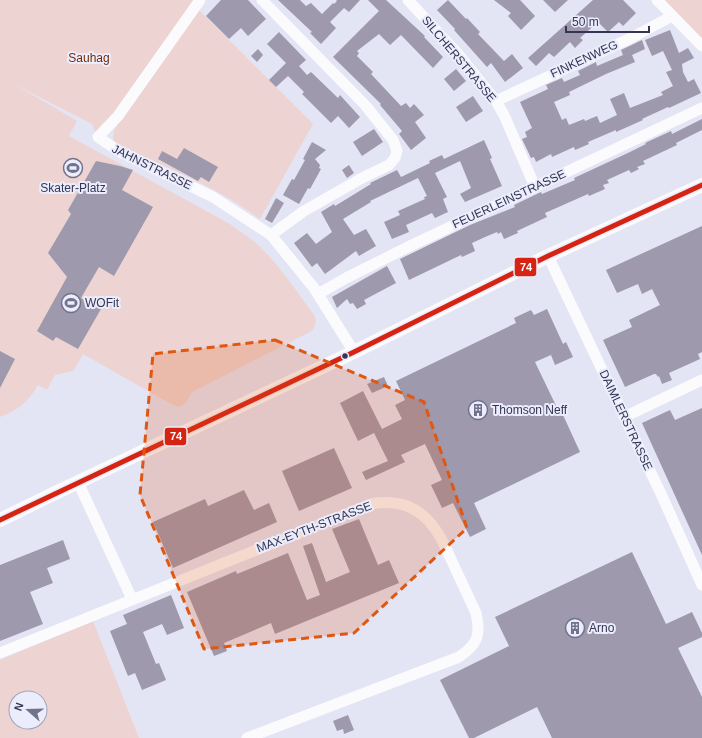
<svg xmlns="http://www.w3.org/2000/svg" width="702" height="738" font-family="Helvetica,sans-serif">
<rect width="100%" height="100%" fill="#e3e4f4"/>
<g fill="#edd4d2" fill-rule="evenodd">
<path d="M0,0H200L98,137L92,124L14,84L77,121L69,136L230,224C240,232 251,238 260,247C280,266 297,292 314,315C317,321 316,325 312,331L192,392L186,403L179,407L171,404L83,354L73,371L55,375L47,390L38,385C28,402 18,410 0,417Z"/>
<path d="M657,0H702V46Z"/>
<path d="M199,10L313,124L260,219C225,193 184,174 143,157C133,154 116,148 113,138L114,130Z"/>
<path d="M93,621L139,738H0V660ZM16,698H40V722H16Z"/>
</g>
<g fill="#9e99ad">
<path d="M221,0H248L266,19L248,36L241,28L229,39L206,16Z"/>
<path d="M278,0H300L306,6L311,3L322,14L333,3L334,4L337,1L336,0H360L349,12L344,8L330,22L336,28L321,44L310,33L312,32Z"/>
<path d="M368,0H386L425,36L424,37L443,57L433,68L401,35L390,45L379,34L357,51L359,53L357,56L373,72L371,74L401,106L406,103L410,108L414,104L424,115L415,122L426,138L411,150L399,134L402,131L380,105L381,104L333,57L379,11Z"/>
<path d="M448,0L466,19L467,18L480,32L478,34L504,61L512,54L523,68L505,82L491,63L487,67L454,30L455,29L437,10Z"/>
<path d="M494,0H520L535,16L521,30L508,16L511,13Z"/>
<path d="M543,0H568L555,12Z"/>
<path d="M593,0H623L636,13L623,26L619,22L608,32L598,22L580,38L583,40L575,48L570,42L554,57L549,53L536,66L528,58Z"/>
<path d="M670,30L679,53L688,48L694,58L682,64L683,72L688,82L694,79L701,93L669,108L668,107L642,119L643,120L616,132V130L588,142L589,144L575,150L574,147L552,157L551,154L536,162L534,157L531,158L522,139L527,137L525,132L532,128L520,102L548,89L546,85L562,78L564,82L580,75L578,71L596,62L597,66L623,55L621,50L642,40L645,49L632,55L635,62L606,74L569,92L570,95L554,102L562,120L566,118L569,125L584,119L585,121L597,116L600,123L617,115L610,99L624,93L630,108L663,95L661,92L673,86L666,72L672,70L663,51L652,56L645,40Z"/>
<path d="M279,32L306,60L299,66L307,75L311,72L338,98L340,95L360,117L349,128L338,116L331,123L302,94L304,92L288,76L276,87L269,80L286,63L267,44Z"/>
<path d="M258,49L263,55L257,62L251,56Z"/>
<path d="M456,69L466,81L454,91L444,79Z"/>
<path d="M473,96L483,111L466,122L456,107Z"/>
<path d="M702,119V130L676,143L677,145L643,161L645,164L637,167L639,169L631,173L629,170L607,180L609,183L603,185L605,189L589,196L588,194L545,213L547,217L517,231L518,233L504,239L501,232L498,234L497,232L485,237L472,243L475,251L462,257L461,255L409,280L400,259L470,225L515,207L514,205L541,192L542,194L575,180L574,178L630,152L646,144L645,143L671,131L672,134Z"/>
<path d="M374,129L383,142L362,156L353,142Z"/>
<path d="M484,140L492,158L490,159L502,186L465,202L460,194L471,188L460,161L435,173L447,197L443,199L448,212L435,218L432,213L406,225L409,232L392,239L384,222L400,215L398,211L425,199L424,197L427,196L418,178L370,201L371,202L343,219L354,235L366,229L376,246L359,256L356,251L325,274L317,263L312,267L294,243L307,233L316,244L332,232L321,212L334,204L335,206L371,184L370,183L397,170L401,177L430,163L429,161L442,155L444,159Z"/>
<path d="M312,142L326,150L315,159L320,165L319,168L321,169L310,189L308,188L299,204L283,195L292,179L294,180L305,160L303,159Z"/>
<path d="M184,148L218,167L209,182L201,177L198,181L158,159L162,151L177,159Z"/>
<path d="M96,161L120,166L133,170L122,190L153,207L114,276L99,267L81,298L101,309L78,349L56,337L53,341L37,331L67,277L48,253L71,214L68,210Z"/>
<path d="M349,165L354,173L347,178L342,170Z"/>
<path d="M276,198L284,203L272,223L265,219Z"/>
<path d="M702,226V352L698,354L700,359L669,373L672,380L662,384L659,376L658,377L656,374H654L625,387L603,340L632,327L629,320L660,305L652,289L642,294L638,284L617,293L606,270Z"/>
<path d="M387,266L396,283L364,300L366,304L357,309L353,303L350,304L347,299L337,308L332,297Z"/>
<path d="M547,309L563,344L566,342L573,357L555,365L551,355L535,362L561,416L563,415L580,452L474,503L486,529L470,537L453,503L442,508L431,485L442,480L425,444L401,455L405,462L366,480L362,472L388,461L374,433L358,441L340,403L363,391L382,429L402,419L395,405L405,400L396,381L516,323L514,318L531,310L534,315Z"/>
<path d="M0,351L15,359L0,388Z"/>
<path d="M384,377L388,386L372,393L367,384Z"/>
<path d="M702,408V555L642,423L670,410L675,420Z"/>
<path d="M334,448L352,488L299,511L282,471Z"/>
<path d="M244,490L254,510L269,503L277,522L173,568L153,522L205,499L208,506Z"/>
<path d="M359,519L378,565L389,560L399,583L275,634L271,623L224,643L227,651L214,656L187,592L236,571L237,574L288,553L307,600L320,595L303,546L312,543L326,582L350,572L332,529Z"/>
<path d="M63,540L70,559L47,568L53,583L30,592L43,624L0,641V565Z"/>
<path d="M632,552L666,624L692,612L702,633V637L678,648L702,697V738H552L537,707L474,738H469L440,680L509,646L495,617Z"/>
<path d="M171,595L184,628L167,635L162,624L143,632L156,664L159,663L166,680L142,690L135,673L128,676L110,631L127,624L123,615Z"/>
<path d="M348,715L354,730L344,734L343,729L337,731L333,721Z"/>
</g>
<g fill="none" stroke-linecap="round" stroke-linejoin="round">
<g stroke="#fbfbfd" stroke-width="11">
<path d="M200,0L118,116L98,137L120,152L213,197L271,235L314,288L354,352"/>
<path d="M262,0L366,106L393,140L397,151L395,158L389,165L362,178L304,211L271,235"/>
<path d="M408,0L458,54L496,101L504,115L535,187"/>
<path d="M657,0L702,46"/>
<path d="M496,101L631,38L672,16"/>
<path d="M548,256L662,496L702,585"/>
<path d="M318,294L346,278L412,245L702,108"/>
<path d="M624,417L702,380"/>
<path d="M78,482L132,599"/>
<path d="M0,653L371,504C405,498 427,511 443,542L476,613C481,635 478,644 459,657L247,738"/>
</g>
<path stroke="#fbfbfd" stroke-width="14" d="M0,520L53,494L354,352L548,256L702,185"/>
<defs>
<path id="bus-1" d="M0,520L354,352L548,256L702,185"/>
</defs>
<use href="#bus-1" stroke="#ebedfc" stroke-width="8"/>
<use href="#bus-1" stroke="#d62413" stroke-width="5"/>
</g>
<path fill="#df5710" fill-opacity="0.2" stroke="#df5710" stroke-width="3" stroke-dasharray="8 5" stroke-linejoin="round" d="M275,340L424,402L467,528L354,633L204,649L140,495L153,354Z"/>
<defs>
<symbol id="stadium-ring" viewBox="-11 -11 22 22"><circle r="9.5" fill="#ebedfc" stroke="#71728b" stroke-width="1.5"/><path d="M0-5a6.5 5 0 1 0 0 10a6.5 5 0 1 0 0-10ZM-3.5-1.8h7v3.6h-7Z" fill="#71728b"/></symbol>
<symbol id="building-ring" viewBox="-11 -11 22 22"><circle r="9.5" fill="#ebedfc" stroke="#71728b" stroke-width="1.5"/><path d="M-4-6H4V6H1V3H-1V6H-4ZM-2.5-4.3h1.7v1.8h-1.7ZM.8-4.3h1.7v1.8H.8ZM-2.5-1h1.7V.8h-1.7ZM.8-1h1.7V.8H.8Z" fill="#71728b"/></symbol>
</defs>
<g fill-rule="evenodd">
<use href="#stadium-ring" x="62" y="157" width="22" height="22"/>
<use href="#stadium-ring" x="60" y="292" width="22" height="22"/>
<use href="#building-ring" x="467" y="399" width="22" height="22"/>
<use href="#building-ring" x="564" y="617" width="22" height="22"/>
</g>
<circle fill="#343553" stroke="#ebedfc" stroke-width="1.5" cx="345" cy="356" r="3.5"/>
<g text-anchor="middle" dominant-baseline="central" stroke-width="4" stroke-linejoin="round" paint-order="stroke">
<g font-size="12" fill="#792a04" stroke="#ebedfc">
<text x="89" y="58">Sauhag</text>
</g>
<g font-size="12" fill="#343553" stroke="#ebedfc">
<text transform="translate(459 59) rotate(50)">SILCHERSTRASSE</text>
<text transform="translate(584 59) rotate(-25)">FINKENWEG</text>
<text transform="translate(152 167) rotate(26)">JAHNSTRASSE</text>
<text transform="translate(509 199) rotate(-25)">FEUERLEINSTRASSE</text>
<text transform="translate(626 420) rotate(65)">DAIMLERSTRASSE</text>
<text transform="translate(314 527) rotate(-21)">MAX-EYTH-STRASSE</text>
</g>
<g font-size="12" fill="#343553" stroke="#ebedfc" text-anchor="start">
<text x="73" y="188" text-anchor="middle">Skater-Platz</text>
<text x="85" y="303">WOFit</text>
<text x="492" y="410">Thomson Neff</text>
<text x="589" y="628">Arno</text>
</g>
</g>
<g stroke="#ebedfc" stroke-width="1.5">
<rect x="514" y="257" width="23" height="20" rx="4" fill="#d62413"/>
<rect x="164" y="427" width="23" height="19" rx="4" fill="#d62413"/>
</g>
<g font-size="11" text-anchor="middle" font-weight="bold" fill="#fff">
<text x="526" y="271">74</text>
<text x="176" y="440">74</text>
</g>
<g transform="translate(28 710) rotate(290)"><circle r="19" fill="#ebedfc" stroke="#a2a3b8"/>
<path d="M0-3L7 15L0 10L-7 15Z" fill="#71728b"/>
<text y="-6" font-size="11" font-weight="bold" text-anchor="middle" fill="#343553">N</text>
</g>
<path d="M566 26v6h83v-6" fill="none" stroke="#343553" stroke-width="2"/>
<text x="572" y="26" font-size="12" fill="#343553" stroke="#ebedfc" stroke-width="3" paint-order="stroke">50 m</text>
</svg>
